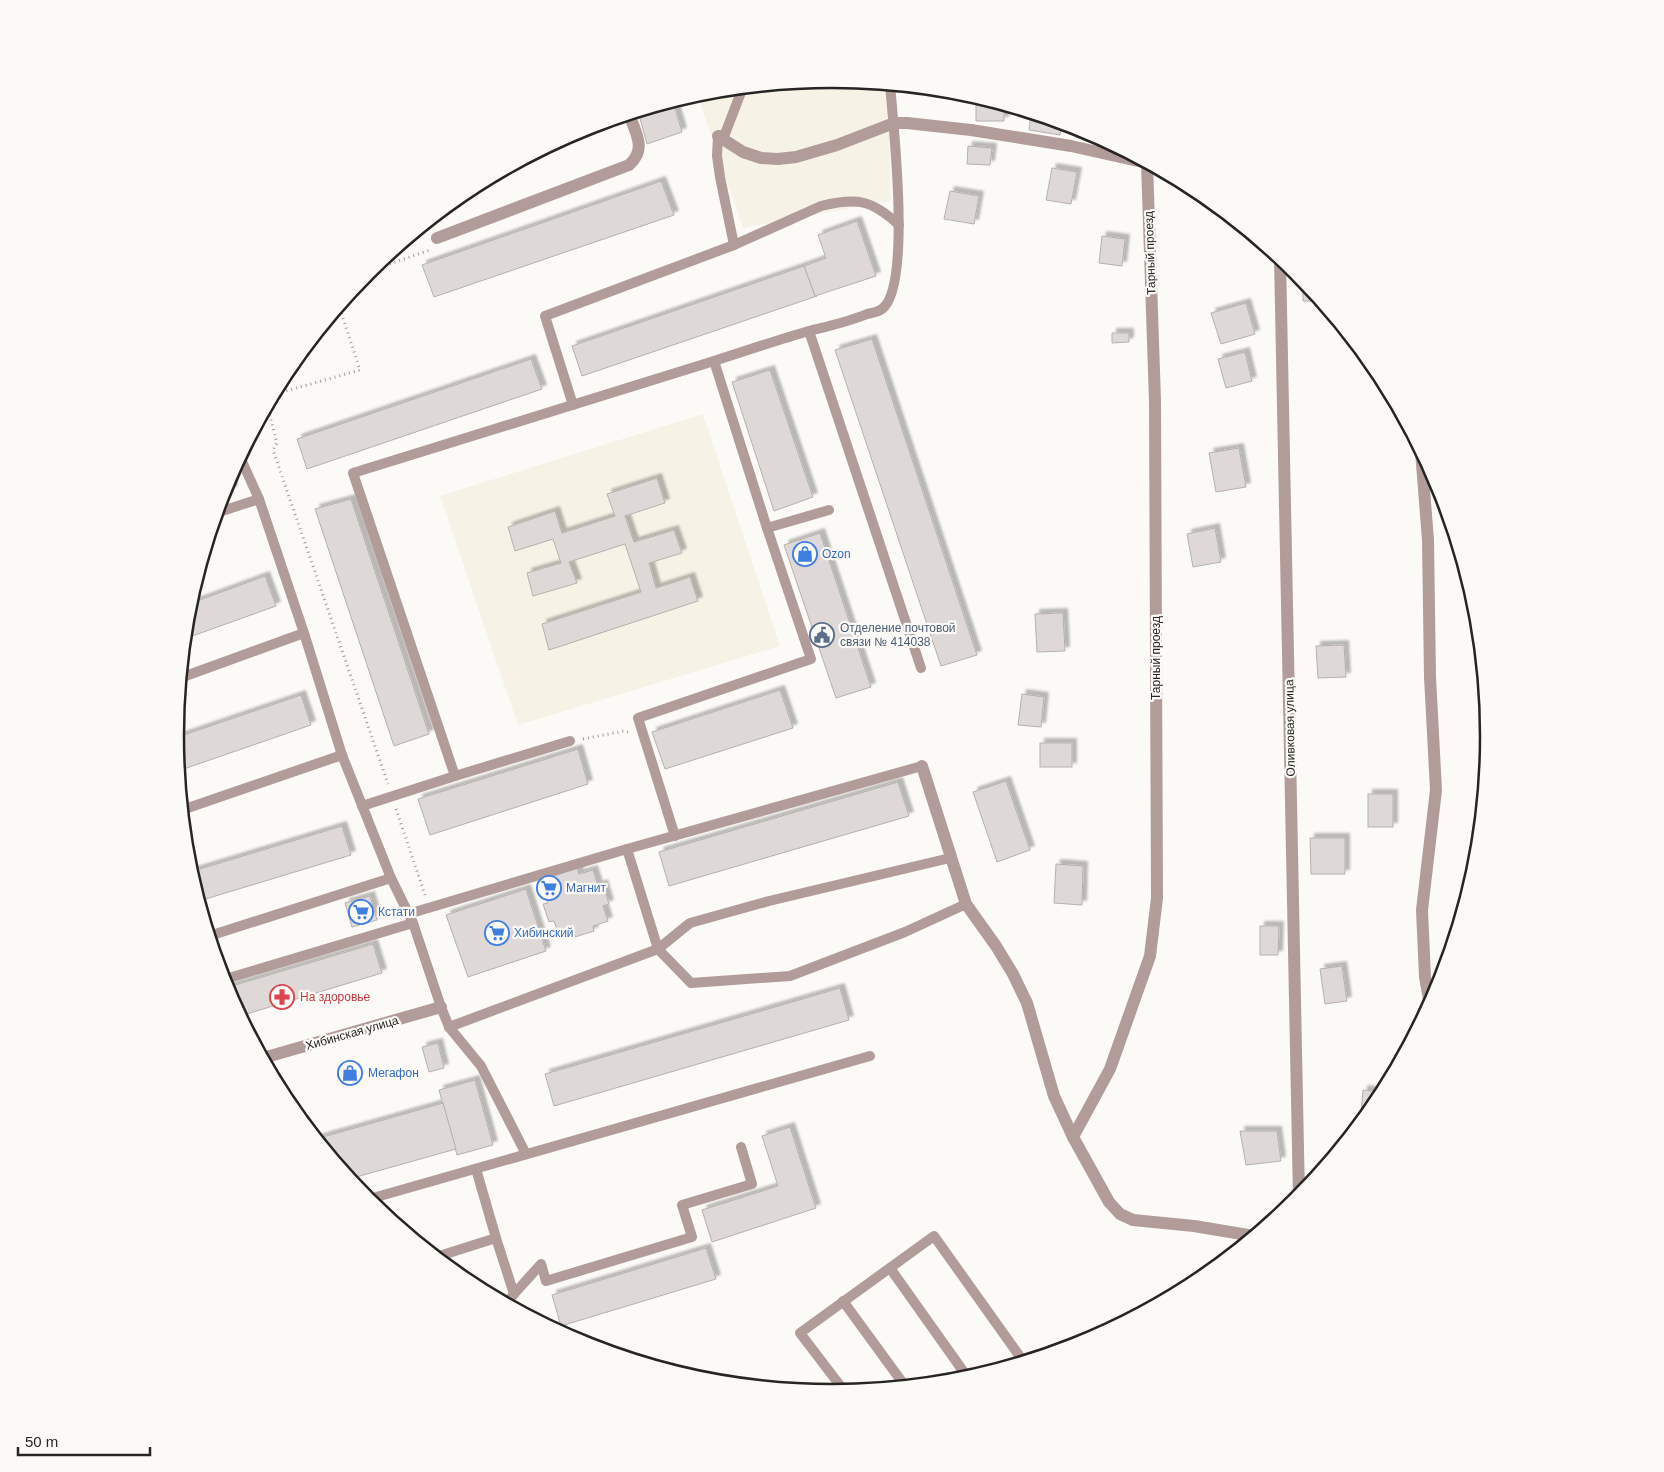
<svg xmlns="http://www.w3.org/2000/svg" width="1664" height="1472" font-family="Arial,sans-serif">
<defs>
<filter id="shadow"><feDropShadow dx="4.5" dy="-4.5" stdDeviation="1" flood-color="#0004"/></filter>
</defs>
<rect width="100%" height="100%" fill="#fcfaf6"/>
<g fill="#f6f2e6">
<path d="M832,79L888,84L891,201L743,228L697,94L704,91Z"/>
<path d="M703,414L780,646L518,725L440,496Z"/>
</g>
<g fill="#ded9d7" stroke="#b5b0ae" filter="url(#shadow)">
<path d="M976,96L1004,105V121H976Z"/>
<path d="M673,101L682,132L647,144L638,111Z"/>
<path d="M1031,113L1062,122L1060,135L1029,130Z"/>
<path d="M968,146L992,148L990,165L967,164Z"/>
<path d="M1052,168L1077,172L1071,204L1046,200Z"/>
<path d="M661,181L674,215L434,297L422,265Z"/>
<path d="M950,191L979,196L974,224L944,219Z"/>
<path d="M857,221L876,276L815,296L804,266L826,258L818,235Z"/>
<path d="M1102,236L1125,239L1122,266L1099,263Z"/>
<path d="M804,266L815,296H817L582,376L572,346Z"/>
<path d="M1303,279L1321,301H1303Z"/>
<path d="M1246,303L1255,334L1221,344L1211,313Z"/>
<path d="M1112,333H1129V342L1112,343Z"/>
<path d="M872,339L977,655L941,666L835,350Z"/>
<path d="M1245,352L1252,381L1226,388L1218,359Z"/>
<path d="M531,359L542,389L307,469L297,439Z"/>
<path d="M770,370L813,497L774,511L732,382Z"/>
<path d="M1239,448L1246,487L1216,492L1209,453Z"/>
<path d="M229,477L233,490L222,494L225,484Z"/>
<path d="M657,478L665,503L625,516L634,542L674,530L682,553L649,563L656,588L690,577L698,601L549,650L542,624L641,592L625,544L569,562L577,583L533,596L527,573L561,563L553,539L515,551L508,527L555,511L562,533L615,516L607,494Z"/>
<path d="M351,499L429,734L394,746L315,509Z"/>
<path d="M1215,528L1221,562L1193,567L1187,534Z"/>
<path d="M820,533L871,687L836,698L784,545Z"/>
<path d="M265,576L276,606L184,639L189,604Z"/>
<path d="M1063,613L1065,651L1037,652L1035,614Z"/>
<path d="M1344,645L1346,677L1318,678L1316,646Z"/>
<path d="M780,690L793,728L665,769L652,732Z"/>
<path d="M1022,694L1044,697L1041,727L1018,725Z"/>
<path d="M301,695L311,725L178,771L175,738Z"/>
<rect x="1040" y="743" width="32" height="24"/>
<path d="M578,749L588,784L430,835L418,799Z"/>
<path d="M1006,781L1030,850L997,862L973,792Z"/>
<path d="M898,782L909,816L669,886L659,852Z"/>
<rect x="1368" y="794" width="25" height="33"/>
<path d="M342,826L351,855L199,901L190,872Z"/>
<path d="M1310,838H1345V874H1311Z"/>
<path d="M1056,864L1083,866L1082,905L1054,903Z"/>
<path d="M577,868L579,874L593,870L598,886L603,884L609,904L603,906L608,921L593,926L594,931L575,937L574,931L559,936L554,921L549,922L543,904L548,903L542,885L555,880L554,876Z"/>
<path d="M526,889L546,951L468,977L446,915Z"/>
<path d="M370,896L377,920L352,927L345,903Z"/>
<path d="M1260,926H1279L1278,955H1260Z"/>
<path d="M373,944L382,973L240,1016L225,988Z"/>
<path d="M1342,966L1347,1001L1325,1004L1320,969Z"/>
<path d="M840,988L849,1020L554,1106L545,1074Z"/>
<path d="M438,1043L444,1068L429,1072L422,1047Z"/>
<path d="M475,1080L493,1145L457,1155L439,1090Z"/>
<path d="M1363,1090L1383,1092L1378,1101L1368,1113H1361Z"/>
<path d="M443,1103L456,1149L349,1179L316,1139Z"/>
<path d="M790,1127L816,1208L712,1242L702,1210L778,1186L762,1136Z"/>
<path d="M1240,1131H1277L1281,1161L1246,1165Z"/>
<path d="M706,1248L716,1279L561,1326L552,1295Z"/>
</g>
<g fill="none" stroke-linecap="round" stroke-linejoin="round">
<g stroke="#9c9b98" stroke-width="3" stroke-dasharray="1 4" stroke-linecap="butt">
<path d="M366,272L430,250"/>
<path d="M272,395L360,370L339,306"/>
<path d="M267,405L277,443L273,450L388,784"/>
<path d="M583,739L624,731L628,732"/>
<path d="M396,809L425,895"/>
</g>
<g stroke="#b29c99" stroke-width="10">
<path d="M734,245L821,206C857,197 872,200 899,225"/>
<path d="M809,331L921,668"/>
<path d="M714,361C746,351 777,340 809,331C829,326 848,322 867,314C872,313 878,312 882,309C912,287 893,123 890,84"/>
<path d="M573,405L545,316L734,245L720,177L717,156L718,136L725,134L743,87"/>
<path d="M216,513L259,499"/>
<path d="M767,528L829,510"/>
<path d="M304,633L342,755L391,878L413,923L441,1007L449,1027L481,1066L526,1154"/>
<path d="M180,678L304,633L259,499L240,457"/>
<path d="M455,776L570,741"/>
<path d="M362,806L455,776L353,473L714,361L767,528L811,659L638,718L675,836"/>
<path d="M182,810L342,755"/>
<path d="M627,849L922,766"/>
<path d="M950,858L769,901L690,923L658,949L691,983L790,976L905,932L966,904"/>
<path d="M408,914L627,849L658,949L449,1027"/>
<path d="M209,936L391,878"/>
<path d="M222,980L413,923"/>
<path d="M366,1200L870,1056"/>
<path d="M496,1238L514,1294L506,1304"/>
<path d="M436,1257L496,1238L476,1169"/>
<path d="M890,1268L968,1378"/>
<path d="M514,1294L541,1264L546,1281L692,1237L682,1205L752,1184L741,1147"/>
<path d="M843,1301L905,1386"/>
<path d="M845,1392L800,1333L934,1236L1023,1361"/>
</g>
<g stroke="#b29c99" stroke-width="12">
<path d="M718,136L743,152L761,158L778,159L796,157L837,145L894,123H907L971,130L1071,146L1147,163"/>
<path d="M437,238L629,165C647,149 636,134 629,114"/>
<path d="M1280,258L1299,1198"/>
<path d="M1421,451L1428,540L1430,677L1436,790L1422,910L1425,977L1430,1005"/>
<path d="M922,766L966,904L996,946L1013,974L1027,1003L1054,1096L1073,1137L1109,1202L1120,1214L1133,1220L1194,1226L1254,1236"/>
<path d="M1073,1137L1110,1069L1150,956L1157,898L1155,401L1147,163"/>
</g>
<path stroke="#b29c99" stroke-width="12" d="M263,1058L441,1007"/>
</g>
<defs>
<symbol id="shop-ring" viewBox="-11 -11 22 22"><circle r="9.5" fill="#fcfaf6" stroke="#3f7fe0" stroke-width="1.5"/><path d="M-5-2.5h2.3a2.7 3.5 0 0 1 5.4 0H5L5.5 6h-11ZM-1.5-2.5h3a1.5 2.3 0 0 0-3 0Z" fill="#3f7fe0"/></symbol>
<symbol id="civic-ring" viewBox="-11 -11 22 22"><circle r="9.5" fill="#fcfaf6" stroke="#5c6f8a" stroke-width="1.5"/><path d="M-.6-6.5H3V-4.5H.6V-3L4-1V1h2V6H-6V1h2V-1L-.6-3ZM-1.2 2.5V6h2.4V2.5Z" fill="#5c6f8a"/></symbol>
<symbol id="supermarket-ring" viewBox="-11 -11 22 22"><circle r="9.5" fill="#fcfaf6" stroke="#3f7fe0" stroke-width="1.5"/><path d="M-6-5.5h2.5l.6 2H6L4.5 2H-2.5L-4.4-4H-6ZM-1.5 3.2a1.3 1.3 0 1 0 .1 0ZM3 3.2a1.3 1.3 0 1 0 .1 0Z" fill="#3f7fe0"/></symbol>
<symbol id="pharmacy-ring" viewBox="-11 -11 22 22"><circle r="9.5" fill="#fcfaf6" stroke="#e0444e" stroke-width="1.5"/><path d="M-2-6h4v4h4v4h-4v4h-4v-4h-4v-4h4Z" fill="#e0444e"/></symbol>
</defs>
<g fill-rule="evenodd">
<use href="#shop-ring" x="791" y="540" width="28" height="28"/>
<use href="#civic-ring" x="808" y="621" width="28" height="28"/>
<use href="#supermarket-ring" x="535" y="874" width="28" height="28"/>
<use href="#supermarket-ring" x="347" y="898" width="28" height="28"/>
<use href="#supermarket-ring" x="483" y="919" width="28" height="28"/>
<use href="#pharmacy-ring" x="268" y="983" width="28" height="28"/>
<use href="#shop-ring" x="336" y="1059" width="28" height="28"/>
</g>
<g text-anchor="middle" dominant-baseline="central" stroke-width="4.5" stroke-linejoin="round" paint-order="stroke">
<g font-size="12" fill="#262523" stroke="#fcfaf6">
<text transform="translate(1150 253) rotate(-92)">Тарный проезд</text>
<text transform="translate(1156 658) rotate(-90)">Тарный проезд</text>
<text transform="translate(1290 728) rotate(-91)">Оливковая улица</text>
<text transform="translate(352 1033) rotate(-16)">Хибинская улица</text>
</g>
<g font-size="12" fill="#366cbe" stroke="#fcfaf6" text-anchor="start">
<text x="822" y="554">Ozon</text>
<text x="566" y="888">Магнит</text>
<text x="378" y="912">Кстати</text>
<text x="514" y="933">Хибинский</text>
<text x="368" y="1073">Мегафон</text>
</g>
<g font-size="12" fill="#4e5e75" stroke="#fcfaf6" text-anchor="start">
<text x="840" y="628">Отделение почтовой<tspan x="840" dy="14">связи № 414038</tspan></text>
</g>
<g font-size="12" fill="#be3a42" stroke="#fcfaf6" text-anchor="start">
<text x="300" y="997">На здоровье</text>
</g>
</g>
<path d="M0 0H1664V1472H0ZM184 736a648 648 0 1 1 1296 0a648 648 0 1 1-1296 0Z" fill="#fcfaf6" fill-rule="evenodd"/>
<path fill="none" stroke="#262523" stroke-width="2.5" d="M184 736a648 648 0 1 1 1296 0a648 648 0 1 1-1296 0Z"/>
<path d="M18 1447v8h132v-8" fill="none" stroke="#262523" stroke-width="2.5"/>
<text x="25" y="1447" font-size="15" fill="#262523" stroke="#fcfaf6" stroke-width="4" paint-order="stroke">50 m</text>
</svg>
